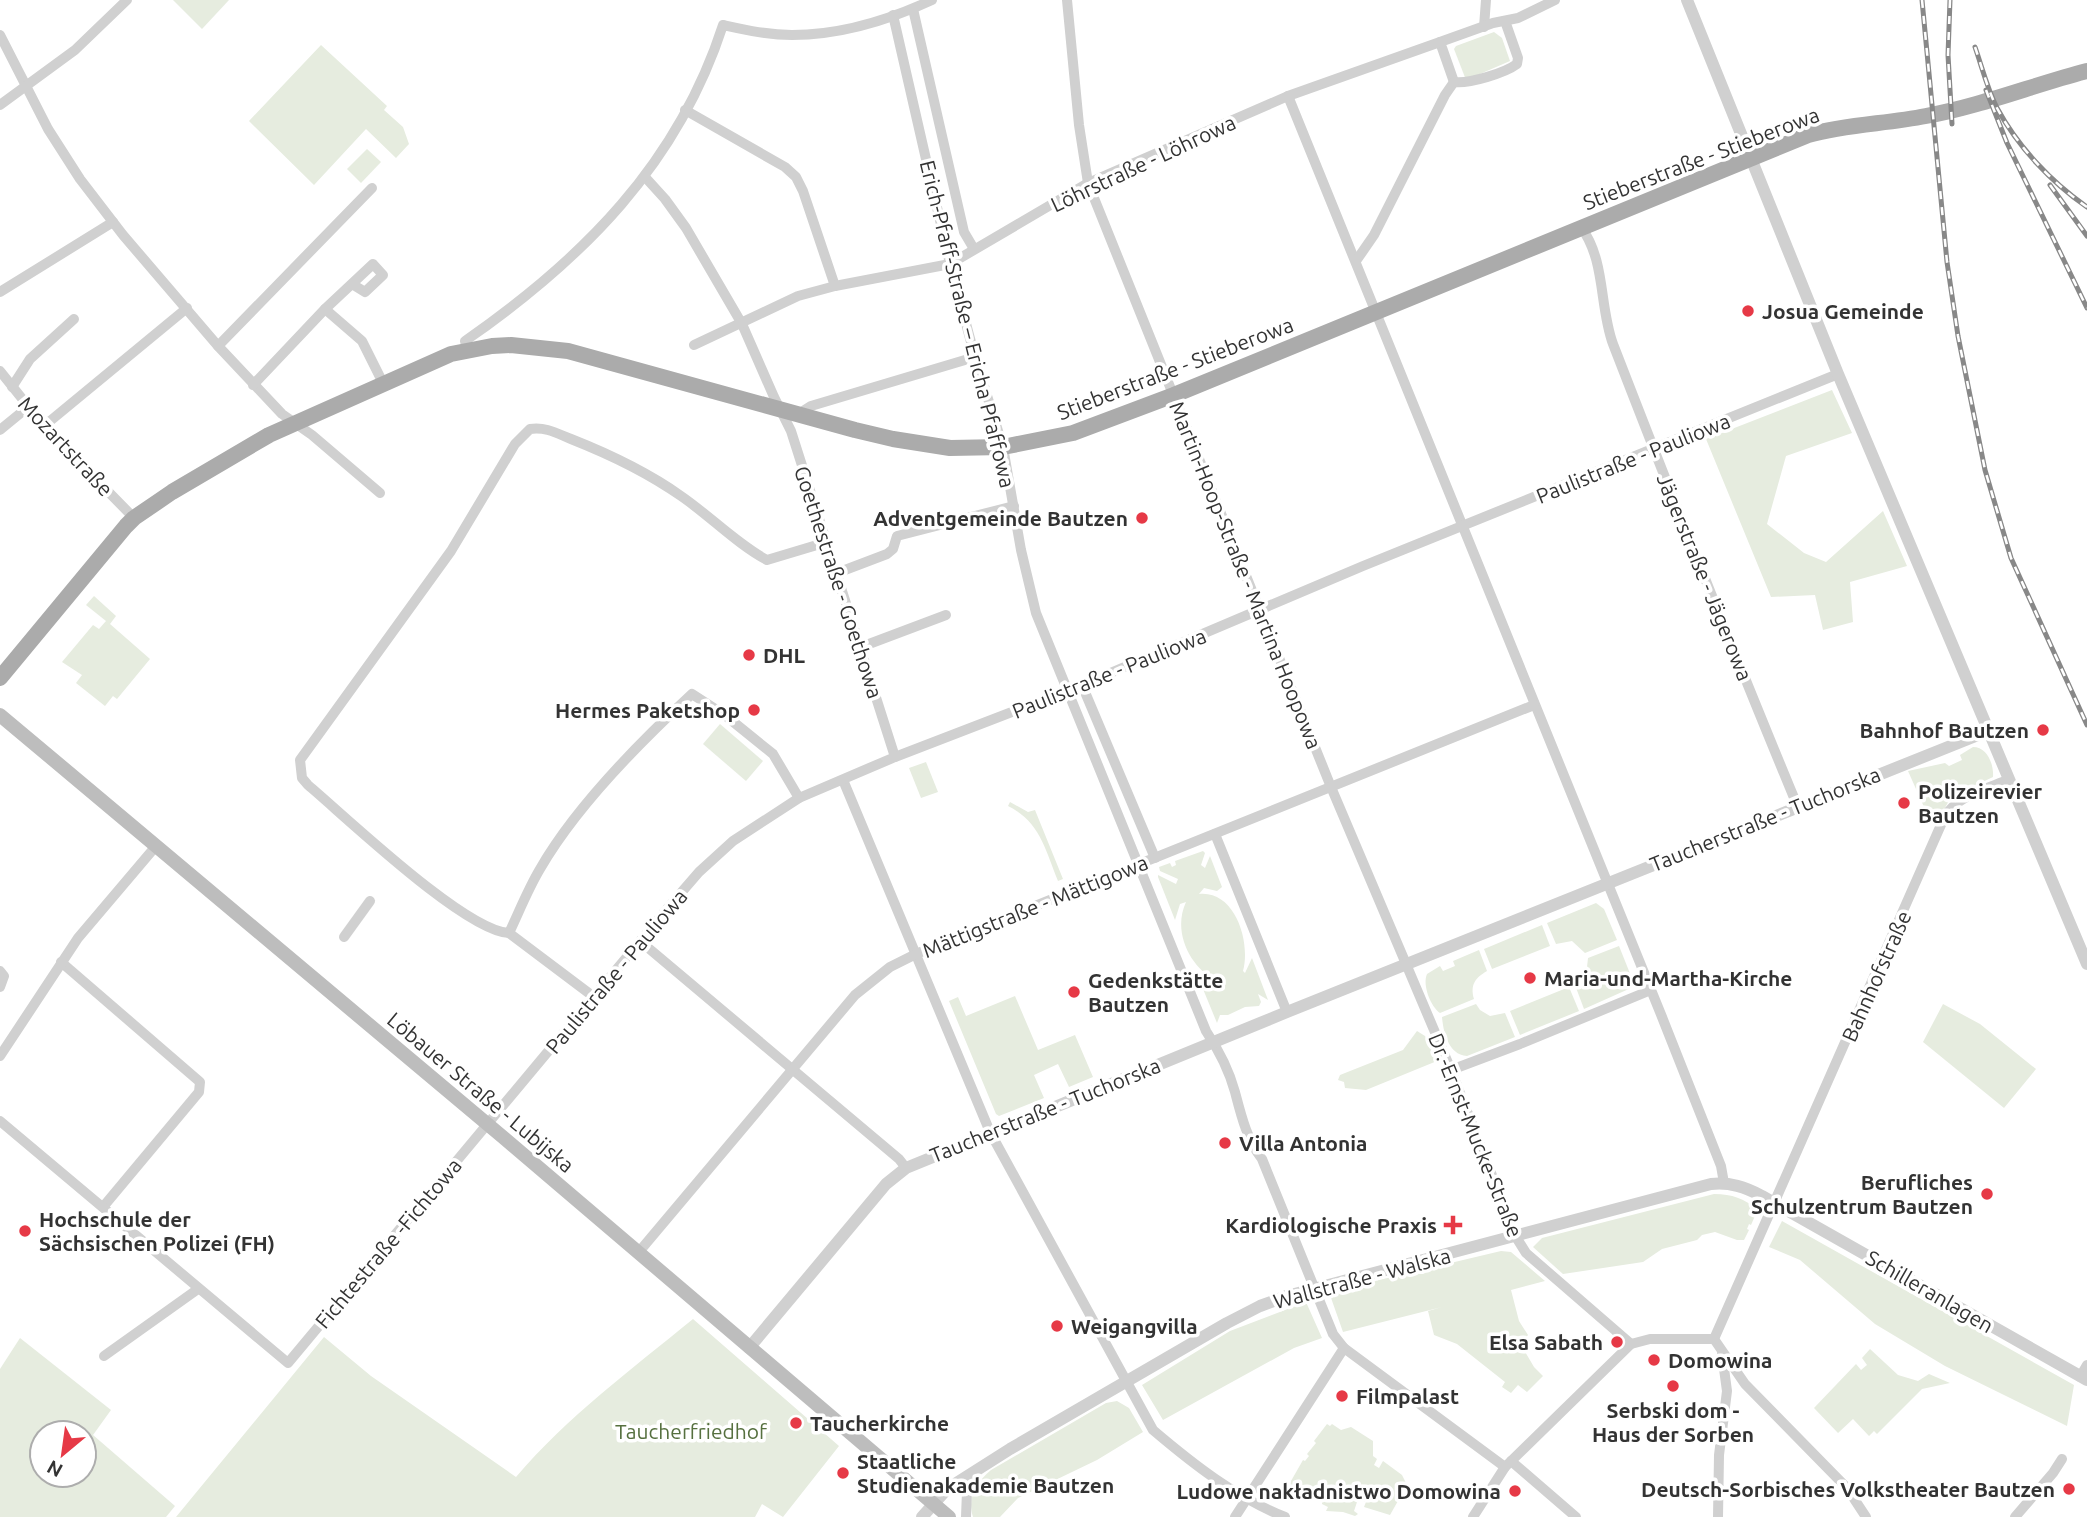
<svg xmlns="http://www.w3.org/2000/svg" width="2087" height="1517" font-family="Ubuntu,sans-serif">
<rect width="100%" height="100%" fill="#fff"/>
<g fill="#e6ecdf" fill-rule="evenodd">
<path d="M173,0H229L202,29Z"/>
<path d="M1494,32L1502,38L1510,61L1466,80L1454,49L1456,46Z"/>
<path d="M321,45L387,106L384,110L403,127L409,144L396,158L366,129L314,185L249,121Z"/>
<path d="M367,149L381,162L361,183L347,169Z"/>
<path d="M1832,390L1852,433L1786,456L1767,524L1804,553L1826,562L1883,511L1907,566L1850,582L1853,622L1823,630L1815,595L1771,597L1706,439Z"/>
<path d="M94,596L116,616L110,624L150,659L117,699L113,696L105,706L76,683L82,675L62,662L93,625L99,629L106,621L86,605Z"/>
<path d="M720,724L763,761L746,781L703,744Z"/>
<path d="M1973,747C1987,747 1994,764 1993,777L1951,797L1941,815L1924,807L1908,771L1945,763L1949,766L1962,760L1960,755Z"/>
<path d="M926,762L938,792L921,798L909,768Z"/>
<path d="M1010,802L1028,812L1035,810L1063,879L1058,881C1045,849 1040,822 1008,806Z"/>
<path d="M1203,851L1205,853L1201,865L1205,868L1210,856L1222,887L1217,891L1204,888L1199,894C1235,890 1251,942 1243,971L1245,973L1252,958L1268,1000L1258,994L1261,1002L1259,1006L1245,1007L1228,1015H1220L1217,1023L1203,989L1208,983L1217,986L1218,982C1190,968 1172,932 1186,902L1180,904L1175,920L1158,877V875L1176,884L1178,879L1160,871L1159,867L1170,863L1172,867L1176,865L1175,861Z"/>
<path d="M1596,903L1604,909L1617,940L1585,953L1572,941L1556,944L1547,923Z"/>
<path d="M1542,925L1550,946L1492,969L1484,949Z"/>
<path d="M1619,946L1633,981L1631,988L1584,1009L1575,985L1586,976L1588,958Z"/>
<path d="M1479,950L1487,971C1475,978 1470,985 1474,999L1440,1013C1431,1007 1422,985 1427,974L1440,966L1443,971L1455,966L1453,961Z"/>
<path d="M1569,987L1579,1011L1520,1035L1510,1011Z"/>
<path d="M1015,996L1038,1050L1075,1035L1093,1077L1069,1087L1058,1064L1034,1075L1044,1098L999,1116L996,1114L949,1001L958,997L966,1016Z"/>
<path d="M1476,1004L1480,1010L1490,1016L1505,1013L1515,1037L1467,1056C1448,1055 1443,1030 1442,1017Z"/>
<path d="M1943,1004L1980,1024L2036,1069L2004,1108L1923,1042Z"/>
<path d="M1417,1031L1425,1036L1437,1061L1366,1090L1345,1088L1344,1082L1338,1080L1340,1075L1403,1050Z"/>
<path d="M1714,1194C1733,1194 1743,1199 1758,1209L1751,1225L1749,1224L1747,1229L1749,1230L1744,1240H1737L1715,1232L1702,1235L1697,1240L1662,1249L1643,1262L1563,1274L1533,1247L1542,1238Z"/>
<path d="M1782,1221L2074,1385L2067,1426L1945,1366L1875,1324L1800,1260L1769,1247Z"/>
<path d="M1501,1251L1511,1252L1545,1281L1511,1290L1519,1321L1528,1335L1521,1345L1534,1367L1543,1376L1527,1392L1518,1385L1511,1393L1502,1387L1505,1382L1457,1344L1434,1335L1428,1311L1442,1307L1343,1332L1330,1295L1379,1280Z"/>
<path d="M1306,1302L1322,1338L1294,1348L1163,1420L1142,1385L1230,1331Z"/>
<path d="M693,1319L839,1446L783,1517L762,1504L755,1517H176L324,1337L371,1376L516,1477C567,1417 632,1369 693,1319Z"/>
<path d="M20,1338L111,1410L93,1435L175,1506L166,1517H0V1369ZM42,1433H84V1475H42Z"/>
<path d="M1870,1349L1898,1375L1918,1381L1929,1374L1950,1383L1922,1389L1877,1434L1874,1431L1869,1436L1853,1419L1838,1433L1814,1408L1856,1364L1861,1370L1867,1365L1862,1358Z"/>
<path d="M1117,1401L1129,1408L1143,1432L1097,1460L1018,1498L1000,1517H973C967,1497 976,1483 991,1470L1106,1403Z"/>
<path d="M1327,1424L1330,1426L1332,1424L1341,1430L1351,1427L1373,1441V1456L1377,1459L1374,1465L1379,1468L1383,1461L1402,1475L1407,1485L1390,1515L1364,1507L1366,1502L1358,1499L1354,1511L1358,1514L1355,1516L1343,1512L1326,1511L1328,1507L1322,1504V1502L1312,1497L1310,1499L1303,1493L1301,1496L1292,1490L1290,1493L1291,1481L1303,1460L1305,1461L1309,1456L1307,1454L1316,1443L1314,1441Z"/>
</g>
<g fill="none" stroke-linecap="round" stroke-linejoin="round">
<g stroke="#d0d0d0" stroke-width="10">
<path d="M1067,0L1079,125L1088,183L1331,787L1451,1070L1516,1237L1526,1253L1631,1344"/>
<path d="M913,9L964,232L974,249"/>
<path d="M893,15L950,264L975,357L1003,447L1021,550L1036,613L1206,1031C1218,1049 1229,1070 1235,1092C1241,1115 1247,1140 1262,1159L1333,1334L1344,1348L1505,1467"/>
<path d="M1484,27L1486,0"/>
<path d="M0,35L48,129L80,179L123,235L218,346L282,414L312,435L380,493"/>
<path d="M1454,82L1440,42L1493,23L1518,18L1555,0"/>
<path d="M1454,82C1469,84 1505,73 1517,64L1518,58L1505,21"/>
<path d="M1288,96L1662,1017L1721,1166L1724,1183"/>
<path d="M0,105L75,50L127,0"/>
<path d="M685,110L785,167L796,177L803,191L835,286"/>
<path d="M645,177L665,199L686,228L742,324L774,397L791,431L895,757"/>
<path d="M1581,227C1606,261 1599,306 1613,344C1673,499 1734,653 1797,805"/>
<path d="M1356,261L1374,235L1445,95L1454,82"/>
<path d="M0,292L113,222"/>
<path d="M325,309L362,341L384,385"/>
<path d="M694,345L798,296L835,286L950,264L1088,183L1288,96L1440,42"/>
<path d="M218,346L372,188"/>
<path d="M467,350L465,341C583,259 678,164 723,25C746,30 768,35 792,35C840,35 889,20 932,0"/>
<path d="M0,371L44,426L134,518"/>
<path d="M253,385L325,309L373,264L383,275L365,292L352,284"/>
<path d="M12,387L30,359L74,319"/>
<path d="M800,413L811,406L975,357"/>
<path d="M44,426L187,308"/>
<path d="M0,430L28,407"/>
<path d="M837,573L887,554L893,549L897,536L1014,506"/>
<path d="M861,647L946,615"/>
<path d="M1082,685L1155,858"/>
<path d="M843,780L990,1132L1153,1430C1193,1464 1235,1497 1285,1517"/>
<path d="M1215,834L1287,1012"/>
<path d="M509,933C519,912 528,889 540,869C575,808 640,742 692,694L726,716L773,754L799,798"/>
<path d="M344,937L370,901"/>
<path d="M640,941L899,1159L906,1168"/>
<path d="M61,962L200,1082L199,1092L103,1207"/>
<path d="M0,971L4,976L0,987"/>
<path d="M594,997L509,933C465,931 346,817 308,785L302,778L300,760L451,551L515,444L530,429C547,427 556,433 571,439C609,454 647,472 681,496C709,515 738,545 767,560L827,542"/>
<path d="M0,1056L78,938L156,846"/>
<path d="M1451,1070L1520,1044L1651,990"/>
<path d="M0,1121L288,1363L667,909L699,872L733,841L799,798L895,757L1082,685L1363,566L1838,374"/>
<path d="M638,1253L855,995L890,967L916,954L1534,705"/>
<path d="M1714,1339L1944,818C1956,796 1986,789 2008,780"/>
<path d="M1714,1339L1745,1384L1847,1488L1866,1517"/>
<path d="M104,1356L198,1289"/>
<path d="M2080,1377L2087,1365"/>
<path d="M1511,1461L1576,1517"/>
<path d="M966,1517L967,1491L977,1471"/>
<path d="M1235,1517L1344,1348"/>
<path d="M1473,1517L1505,1467L1631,1344L1650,1339H1714"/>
<path d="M1718,1517L1719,1455L1727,1391L1722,1354"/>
<path d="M2015,1517L2053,1473L2062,1459"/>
</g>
<g stroke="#d0d0d0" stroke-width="12">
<path d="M1687,0L1838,374L2087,964"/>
<path d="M749,1348L886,1184L906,1168L1287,1012L1988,731"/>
<path d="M922,1517L947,1489L1010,1449L1227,1323L1260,1306L1287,1296L1711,1184C1730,1182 1745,1187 1762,1196L2087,1380"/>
</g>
<path stroke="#bdbdbd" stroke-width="14" d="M0,715L504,1138L949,1517"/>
<path stroke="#ababab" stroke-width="16" d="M0,678L126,526L134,518L172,492L269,435L451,354L492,346L511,345L568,351L855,430L893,439L950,448L1003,447L1073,433L1174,395L1808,135C1847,124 1886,124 1926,116C1981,106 2033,85 2087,71"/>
<defs>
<g id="rail">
<path d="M1922,0L1947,262L1958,336L1985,470L2011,558L2087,725"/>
<path d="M1950,0L1948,55L1952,124"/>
<path d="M1975,47C1982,67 1987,88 1997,108C2018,147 2051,182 2087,207"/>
<path d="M1986,90L2007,143L2087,308"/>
<path d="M2050,185L2087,236"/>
</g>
</defs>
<use href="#rail" stroke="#888" stroke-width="5"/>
<use href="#rail" stroke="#fff" stroke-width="2.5" stroke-dasharray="8" stroke-linecap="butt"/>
</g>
<g fill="#e63946" stroke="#fff" stroke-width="2.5">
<circle cx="1748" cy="311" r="7"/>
<circle cx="1142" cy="518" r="7"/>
<circle cx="749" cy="655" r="7"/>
<circle cx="754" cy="710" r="7"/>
<circle cx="2043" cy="730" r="7"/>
<circle cx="1904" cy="803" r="7"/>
<circle cx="1530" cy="978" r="7"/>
<circle cx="1074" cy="992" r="7"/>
<circle cx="1225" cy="1143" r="7"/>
<circle cx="1987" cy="1194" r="7"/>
<path d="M1449.5 1214.5h7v7h7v7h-7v7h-7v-7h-7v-7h7z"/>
<circle cx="25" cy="1231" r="7"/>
<circle cx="1057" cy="1326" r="7"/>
<circle cx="1617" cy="1342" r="7"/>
<circle cx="1654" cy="1360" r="7"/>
<circle cx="1673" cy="1386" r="7"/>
<circle cx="1342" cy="1396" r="7"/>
<circle cx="796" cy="1423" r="7"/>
<circle cx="843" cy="1473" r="7"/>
<circle cx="2069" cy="1489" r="7"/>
<circle cx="1515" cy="1491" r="7"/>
</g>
<g text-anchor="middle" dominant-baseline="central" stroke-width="7" stroke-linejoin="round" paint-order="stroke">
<g font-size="21" fill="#333" stroke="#fff">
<text transform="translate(1701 158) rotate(-21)">Stieberstraße - Stieberowa</text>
<text transform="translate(1143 163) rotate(-25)">Löhrstraße - Löhrowa</text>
<text transform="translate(968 324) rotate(76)">Erich-Pfaff-Straße – Ericha Pfaffowa</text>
<text transform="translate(1175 368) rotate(-21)">Stieberstraße - Stieberowa</text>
<text transform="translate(66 446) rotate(47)">Mozartstraße</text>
<text transform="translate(1633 458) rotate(-22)">Paulistraße - Pauliowa</text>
<text transform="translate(1246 575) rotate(68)">Martin-Hoop-Straße - Martina Hoopowa</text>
<text transform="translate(1705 577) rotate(68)">Jägerstraße - Jägerowa</text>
<text transform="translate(839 582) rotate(72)">Goethestraße - Goethowa</text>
<text transform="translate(1109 673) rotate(-22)">Paulistraße - Pauliowa</text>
<text transform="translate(1765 819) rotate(-22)">Taucherstraße - Tuchorska</text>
<text transform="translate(1035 906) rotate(-22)">Mättigstraße - Mättigowa</text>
<text transform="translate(616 971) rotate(-50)">Paulistraße - Pauliowa</text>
<text transform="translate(1876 976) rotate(-66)">Bahnhofstraße</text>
<text transform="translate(481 1092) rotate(40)">Löbauer Straße - Lubijska</text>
<text transform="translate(1045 1110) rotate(-22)">Taucherstraße - Tuchorska</text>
<text transform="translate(1476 1135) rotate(68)">Dr.-Ernst-Mucke-Straße</text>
<text transform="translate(388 1243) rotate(-50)">Fichtestraße -Fichtowa</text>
<text transform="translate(1362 1278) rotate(-15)">Wallstraße - Walska</text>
<text transform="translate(1930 1291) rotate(30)">Schilleranlagen</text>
</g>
<g font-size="21" font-weight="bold" fill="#333" stroke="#fff" text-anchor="start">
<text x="1762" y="311">Josua Gemeinde</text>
<text x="1128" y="518" text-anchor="end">Adventgemeinde Bautzen</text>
<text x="763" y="655">DHL</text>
<text x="740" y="710" text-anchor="end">Hermes Paketshop</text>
<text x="2029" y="730" text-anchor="end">Bahnhof Bautzen</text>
<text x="1918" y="791">Polizeirevier<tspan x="1918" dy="24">Bautzen</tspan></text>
<text x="1544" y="978">Maria-und-Martha-Kirche</text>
<text x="1088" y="980">Gedenkstätte<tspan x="1088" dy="24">Bautzen</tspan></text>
<text x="1239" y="1143">Villa Antonia</text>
<text x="1973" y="1182" text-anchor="end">Berufliches<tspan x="1973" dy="24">Schulzentrum Bautzen</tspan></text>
<text x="39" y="1219">Hochschule der<tspan x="39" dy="24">Sächsischen Polizei (FH)</tspan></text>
<text x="1437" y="1225" text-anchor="end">Kardiologische Praxis</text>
<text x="1071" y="1326">Weigangvilla</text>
<text x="1603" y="1342" text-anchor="end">Elsa Sabath</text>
<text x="1668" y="1360">Domowina</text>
<text x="1356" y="1396">Filmpalast</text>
<text x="1673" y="1410" text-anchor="middle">Serbski dom -<tspan x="1673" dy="24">Haus der Sorben</tspan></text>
<text x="810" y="1423">Taucherkirche</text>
<text x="857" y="1461">Staatliche<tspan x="857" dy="24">Studienakademie Bautzen</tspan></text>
<text x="2055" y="1489" text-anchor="end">Deutsch-Sorbisches Volkstheater Bautzen</text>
<text x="1501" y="1491" text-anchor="end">Ludowe nakładnistwo Domowina</text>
</g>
<g font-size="21" fill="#56703f" stroke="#fff">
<text x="691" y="1431">Taucherfriedhof</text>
</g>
</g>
<g transform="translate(63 1454) rotate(209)"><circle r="33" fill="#ffffff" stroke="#adadad" stroke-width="2"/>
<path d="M0-5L12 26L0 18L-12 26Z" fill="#e63946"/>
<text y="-10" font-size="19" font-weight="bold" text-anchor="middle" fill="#333333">N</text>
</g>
</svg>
